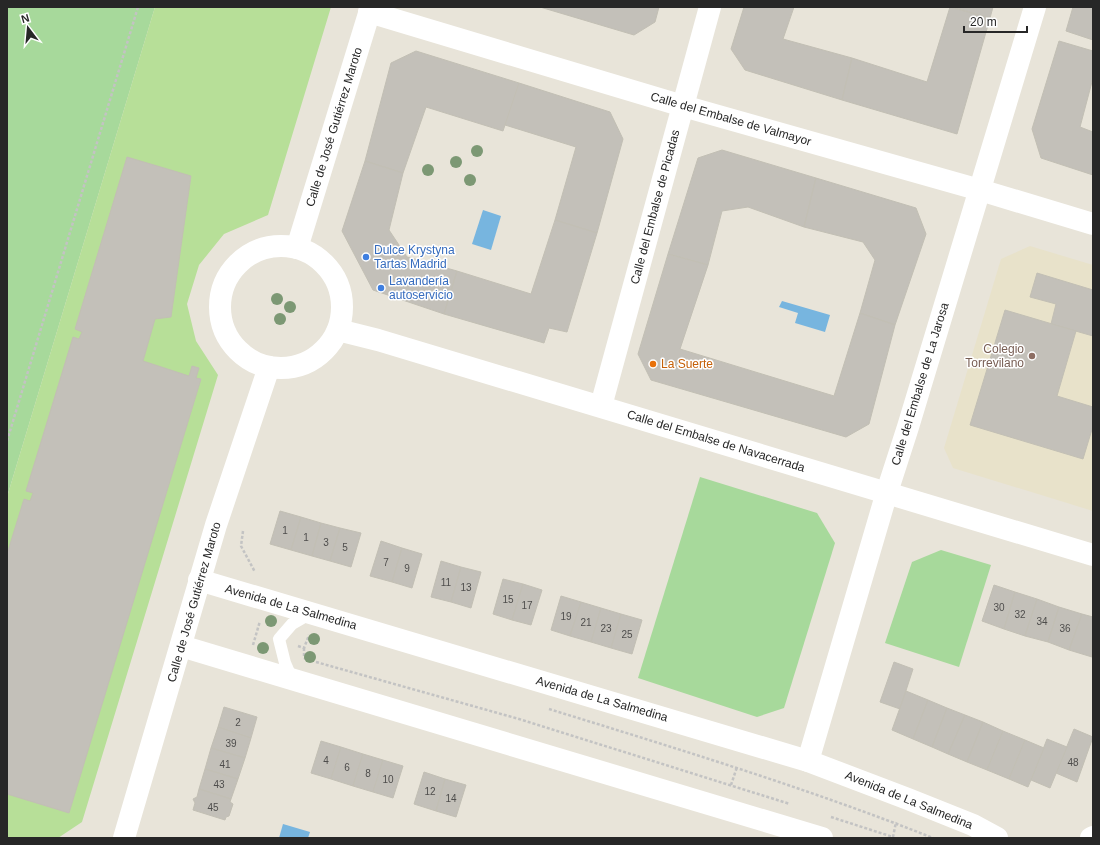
<svg xmlns="http://www.w3.org/2000/svg" width="1100" height="845" font-family="Arial,sans-serif">
<rect width="100%" height="100%" fill="#e8e4d9"/>
<path fill="#e8e2ca" d="M1030,246L1093,265V511L953,468L944,448L1001,259Z"/>
<g fill="#a7d99b">
<path d="M7,7H155L7,497Z"/>
<path d="M700,477L817,513L835,543L784,708L757,717L638,678Z"/>
<path d="M941,550L991,565L959,667L885,643L912,562Z"/>
</g>
<path fill="#b7df98" d="M155,7H331L268,215L224,234L199,265L187,304L196,341L218,375L82,822L58,838H7V497Z"/>
<g fill="#77b5df">
<path d="M483,210L501,216L491,250L472,244Z"/>
<path d="M782,301L830,315L825,332L795,323L798,313L779,307Z"/>
<path d="M283,824L310,832L308,838H279Z"/>
</g>
<g fill="#c3c0b9" stroke="#c2bfb4">
<path d="M540,7H659L655,22L634,35Z"/>
<path d="M744,7H794L783,39L852,58L842,100L745,70L731,49Z"/>
<path d="M950,7L990,18L957,134L842,100L852,58L927,82Z"/>
<path d="M952,7H993L990,18Z"/>
<path d="M1073,7H1093V40L1066,31Z"/>
<path d="M1059,41L1093,51V78L1080,127L1093,132V175L1041,158L1032,129Z"/>
<path d="M416,51L519,83L503,131L426,107L403,173L365,161L391,63Z"/>
<path d="M519,83L610,112L623,139L597,233L555,220L576,147L505,125Z"/>
<path d="M722,150L816,178L804,227L748,207L722,211L708,265L668,254L698,158Z"/>
<path d="M127,157L191,176L171,317L155,319L143,361L189,376L192,366L199,368L196,378L201,379L69,813L7,794V554L24,499L30,501L33,493L26,491L73,337L79,339L82,332L75,329Z"/>
<path d="M365,161L403,173L389,230L407,257L457,271L444,314L373,290L342,231Z"/>
<path d="M816,178L916,208L926,234L895,325L860,313L875,260L863,242L804,227Z"/>
<path d="M555,220L597,233L567,332L549,328L544,343L444,314L457,271L531,294Z"/>
<path d="M668,254L708,265L680,349L834,396L860,313L895,325L869,424L846,437L651,380L638,354Z"/>
<path d="M1037,273L1093,290V336L1051,324L1056,304L1030,297Z"/>
<path d="M1005,310L1076,331L1057,396L1093,407V426L1083,459L970,425Z"/>
<path d="M280,511L301,517L291,550L270,544Z"/>
<path d="M301,517L321,523L312,556L291,550Z"/>
<path d="M321,523L340,528L330,561L312,556Z"/>
<path d="M340,528L361,533L351,567L330,561Z"/>
<path d="M381,541L402,548L392,582L370,576Z"/>
<path d="M402,548L422,554L412,588L392,582Z"/>
<path d="M441,561L461,567L451,602L431,597Z"/>
<path d="M461,567L481,572L471,608L451,602Z"/>
<path d="M503,579L523,584L512,620L493,614Z"/>
<path d="M523,584L542,590L531,625L512,620Z"/>
<path d="M994,585L1015,592L1004,629L982,621Z"/>
<path d="M1015,592L1037,599L1025,636L1004,629Z"/>
<path d="M561,596L581,602L570,636L551,630Z"/>
<path d="M1037,599L1059,607L1048,642L1025,636Z"/>
<path d="M581,602L601,608L591,642L570,636Z"/>
<path d="M1059,607L1082,614L1069,650L1048,642Z"/>
<path d="M601,608L621,614L611,648L591,642Z"/>
<path d="M621,614L642,620L632,654L611,648Z"/>
<path d="M1082,614L1093,617L1092,657L1069,650Z"/>
<path d="M894,662L913,669L900,709L880,702Z"/>
<path d="M906,691L928,700L913,739L892,730Z"/>
<path d="M928,700L947,708L932,747L913,739Z"/>
<path d="M224,707L257,717L251,738L218,727Z"/>
<path d="M947,708L965,715L948,754L932,747Z"/>
<path d="M965,715L983,722L967,762L948,754Z"/>
<path d="M983,722L1003,731L987,770L967,762Z"/>
<path d="M218,727L251,738L245,758L211,748Z"/>
<path d="M1074,729L1093,737L1077,782L1056,773Z"/>
<path d="M1003,731L1025,740L1009,779L987,770Z"/>
<path d="M1047,739L1067,747L1050,788L1031,780Z"/>
<path d="M1025,740L1044,748L1028,787L1009,779Z"/>
<path d="M321,741L341,747L331,779L311,773Z"/>
<path d="M341,747L363,754L353,786L331,779Z"/>
<path d="M211,748L245,758L238,779L205,769Z"/>
<path d="M363,754L383,760L373,792L353,786Z"/>
<path d="M383,760L403,766L393,798L373,792Z"/>
<path d="M205,769L238,779L231,799L199,789Z"/>
<path d="M424,772L445,779L436,811L414,804Z"/>
<path d="M445,779L466,785L456,817L436,811Z"/>
<path d="M199,789L231,799L230,802L233,804L229,816L226,817L225,820L193,810L195,803L193,799L197,797Z"/>
</g>
<g fill="none" stroke-linecap="round" stroke-linejoin="round">
<g stroke="#c3c3c3" stroke-width="2.5" stroke-dasharray="3 2" stroke-linecap="butt">
<path d="M7,441L138,7"/>
<path d="M243,531L241,546L255,572"/>
<path d="M253,645L260,621"/>
<path d="M298,646L304,648L309,635"/>
<path d="M304,648V658L306,659"/>
<path d="M316,662L519,719L790,804"/>
<path d="M549,709C678,749 807,788 933,838"/>
<path d="M731,785L737,767"/>
<path d="M831,817L893,837L896,822"/>
</g>
<path stroke="#fff" stroke-width="12" d="M292,679L285,663L279,639L292,624L311,613"/>
<g stroke="#fff" stroke-width="22">
<path d="M369,12L683,106L980,190L1093,224"/>
<circle cx="281" cy="307" r="61"/>
<path d="M297,248L371,7"/>
<path d="M338,330L378,340L1093,555"/>
<path d="M601,406L710,7"/>
<path d="M199,580L808,761L908,799L973,825L997,838"/>
<path d="M181,646L822,838"/>
<path d="M808,761L887,492L908,427L1035,7"/>
<path d="M124,838L216,525L269,367"/>
<path d="M1091,838L1093,837"/>
</g>
</g>
<g fill="#7c9874">
<circle cx="477" cy="151" r="6"/>
<circle cx="456" cy="162" r="6"/>
<circle cx="428" cy="170" r="6"/>
<circle cx="470" cy="180" r="6"/>
<circle cx="277" cy="299" r="6"/>
<circle cx="290" cy="307" r="6"/>
<circle cx="280" cy="319" r="6"/>
<circle cx="271" cy="621" r="6"/>
<circle cx="314" cy="639" r="6"/>
<circle cx="263" cy="648" r="6"/>
<circle cx="310" cy="657" r="6"/>
</g>
<g fill="#3f7fe0" stroke="#fff" stroke-width="1.5">
<circle cx="366" cy="257" r="4"/>
<circle cx="381" cy="288" r="4"/>
</g>
<circle fill="#8d6e63" stroke="#fff" stroke-width="1.5" cx="1032" cy="356" r="4"/>
<circle fill="#e8710a" stroke="#fff" stroke-width="1.5" cx="653" cy="364" r="4"/>
<g text-anchor="middle" dominant-baseline="central" stroke-width="3" stroke-linejoin="round" paint-order="stroke">
<g font-size="10" fill="#4e4d4c">
<text x="285" y="530">1</text>
<text x="306" y="537">1</text>
<text x="326" y="542">3</text>
<text x="345" y="547">5</text>
<text x="386" y="562">7</text>
<text x="407" y="568">9</text>
<text x="446" y="582">11</text>
<text x="466" y="587">13</text>
<text x="508" y="599">15</text>
<text x="527" y="605">17</text>
<text x="999" y="607">30</text>
<text x="1020" y="614">32</text>
<text x="566" y="616">19</text>
<text x="1042" y="621">34</text>
<text x="586" y="622">21</text>
<text x="606" y="628">23</text>
<text x="1065" y="628">36</text>
<text x="627" y="634">25</text>
<text x="238" y="722">2</text>
<text x="231" y="743">39</text>
<text x="326" y="760">4</text>
<text x="1073" y="762">48</text>
<text x="225" y="764">41</text>
<text x="347" y="767">6</text>
<text x="368" y="773">8</text>
<text x="388" y="779">10</text>
<text x="219" y="784">43</text>
<text x="430" y="791">12</text>
<text x="451" y="798">14</text>
<text x="213" y="807">45</text>
</g>
<g font-size="12" fill="#272727" stroke="#fff">
<text transform="translate(731 119) rotate(16)">Calle del Embalse de Valmayor</text>
<text transform="translate(334 127) rotate(-73)">Calle de José Gutiérrez Maroto</text>
<text transform="translate(655 207) rotate(-75)">Calle del Embalse de Picadas</text>
<text transform="translate(920 384) rotate(-73)">Calle del Embalse de La Jarosa</text>
<text transform="translate(716 441) rotate(17)">Calle del Embalse de Navacerrada</text>
<text transform="translate(194 602) rotate(-74)">Calle de José Gutiérrez Maroto</text>
<text transform="translate(291 607) rotate(16)">Avenida de La Salmedina</text>
<text transform="translate(602 699) rotate(16)">Avenida de La Salmedina</text>
<text transform="translate(909 800) rotate(22)">Avenida de La Salmedina</text>
</g>
<g font-size="12" fill="#366cbe" stroke="#fff" text-anchor="start">
<text x="374" y="250">Dulce Krystyna<tspan x="374" dy="14">Tartas Madrid</tspan></text>
<text x="389" y="281">Lavandería<tspan x="389" dy="14">autoservicio</tspan></text>
</g>
<g font-size="12" fill="#785e54" stroke="#fff" text-anchor="end">
<text x="1024" y="349">Colegio<tspan x="1024" dy="14">Torrevilano</tspan></text>
</g>
<g font-size="12" fill="#c56008" stroke="#fff" text-anchor="start">
<text x="661" y="364">La Suerte</text>
</g>
</g>
<rect width="1100" height="845" fill="none" stroke="#272727" stroke-width="16"/>
<g transform="translate(28 28) rotate(344)" stroke="#ffffff" stroke-width="3" paint-order="stroke">
<path d="M0-3L7 15L0 10L-7 15Z" fill="#272727"/>
<text y="-6" font-size="11" font-weight="bold" text-anchor="middle" fill="#272727">N</text>
</g>
<path d="M964 26v6h63v-6" fill="none" stroke="#272727" stroke-width="2"/>
<text x="970" y="26" font-size="12" fill="#272727" stroke="#ffffff" stroke-width="3" paint-order="stroke">20 m</text>
</svg>
